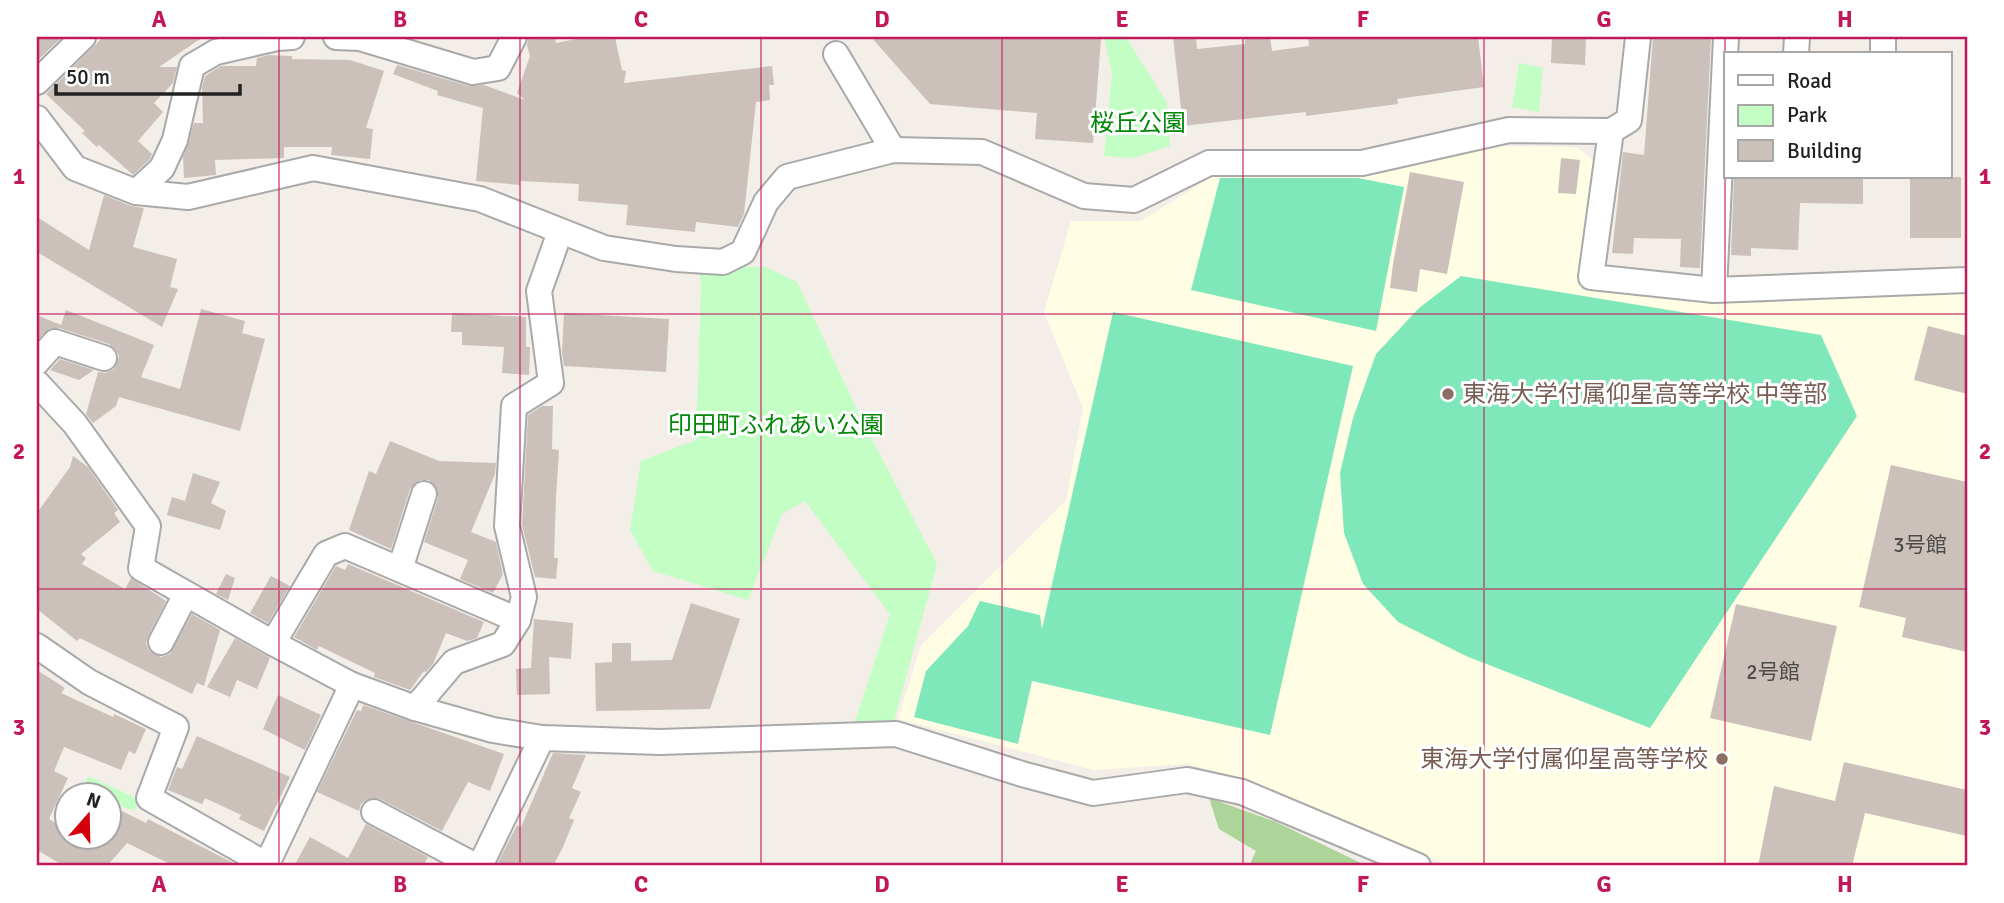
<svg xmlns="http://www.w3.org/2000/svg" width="2004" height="903" font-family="Signika,'Noto Sans JP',sans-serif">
<rect width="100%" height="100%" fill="#f3eee8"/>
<path fill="#fffde4" d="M1491,146L1577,147L1598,165L1585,284L1756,303L1967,290V866H1448L1391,840L1246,779L1188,764L1094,770L898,719L921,645L1066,500L1083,408L1044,312L1071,221H1141L1219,172Z"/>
<path fill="#aed599" d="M1209,798L1276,822L1367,866H1249L1256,851L1219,829Z"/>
<g fill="#c3fec4">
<path d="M1104,37H1126L1167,103L1170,146L1133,158L1104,156L1112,73Z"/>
<path d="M1519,63L1543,68L1539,112L1512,107Z"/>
<path d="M699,266L766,267L797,282L861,418L937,564L893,725H854L890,614L805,501L782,514L748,600L653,571L630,530L641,461L696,440L701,285Z"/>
<path d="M88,776L138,799L135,811L114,804L109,816L108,794H81Z"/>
</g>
<g fill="#7fe8ba">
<path d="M1220,178H1358L1404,187L1376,331L1191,290Z"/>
<path d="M1461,276L1821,335L1857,416L1650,728L1466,656L1398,622L1363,584L1344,533L1340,473L1353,418L1376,354L1419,308Z"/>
<path d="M1113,312L1353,366L1270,735L1032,681L1018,744L914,717L926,671L968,626L980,601L1040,615L1042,629Z"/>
</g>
<g fill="#cbc0ba">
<path d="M37,37H62L37,61Z"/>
<path d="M103,37H203L159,67H177L173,83L154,103L163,112L138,141L152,154L150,159L133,175L99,145L97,147L82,133L85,131L46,94Z"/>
<path d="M529,37H555L556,43L586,37H615L622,70L626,71L624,83L772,66L774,85H769L770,100L756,102L744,214L738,227L696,222L695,232L626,225L628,205L578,201L579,184L520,181V185L476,181L483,108L437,95L438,91L393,74L397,65L469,86L484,85L525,100L517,93L530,56L527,45Z"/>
<path d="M871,37H1073L1101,39L1093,143L1035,139L1037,113L930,104Z"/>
<path d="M1173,37H1196L1197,49L1245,44V37H1270L1272,51L1309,46L1308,37H1478L1484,87L1397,99L1398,104L1306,116V112L1183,126Z"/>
<path d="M1552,37H1586L1585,65L1551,63Z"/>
<path d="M1653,37H1711L1700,268L1680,267L1681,239L1634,238L1633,254L1612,253L1623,152L1644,155Z"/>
<path d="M269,55L292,56V59L350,60L384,71L366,128L373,129L370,159L331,155L332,147H284V158L215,160L216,175L184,178L183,157L194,123H203L202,87L205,76L221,66H256L257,58Z"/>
<path d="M1561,158L1580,160L1576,194L1558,193Z"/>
<path d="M1410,172L1464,182L1447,274L1420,269L1417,292L1390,288L1393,264Z"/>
<path d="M1734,177H1863V204L1800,203L1798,250L1751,248V256L1731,255Z"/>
<rect x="1910" y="177" width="51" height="61"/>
<path d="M104,195L131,206L144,208L133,247L177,259L170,287L178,289L162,327L37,252V217L89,250Z"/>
<path d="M201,309L245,321L242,333L265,339L240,431L119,397L116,406L93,423L86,414L98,372L106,373L114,369L119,356L115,349L109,344L59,328H50L37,340V315L61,325L66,310L154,345L141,377L180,389Z"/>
<path d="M452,313L526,317V347H530L529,375L502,373L504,347L462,345V332H451Z"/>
<path d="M564,313L669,319L666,372L564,366L562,352Z"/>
<path d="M1928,326L1967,336V394L1914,380Z"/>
<path d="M60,359L94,370L79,380L50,370Z"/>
<path d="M542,406H553L552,449L559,450L556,497L554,558H558L556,579L535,577L522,525L528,415Z"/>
<path d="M390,441L439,461L496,463L495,474L471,532L496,542L503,574L493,593L460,579L468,560L424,542L438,498V490L429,480H420L410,489L391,549L349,530L369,471L376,474Z"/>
<path d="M73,456L88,467L118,510L114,513L120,522L81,554L86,558L82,564L125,589L131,578L166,601L148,636L146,643L149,651L161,657L170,654L192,614L220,630L204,686L197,683L192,694L80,638L77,641L37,609V513L70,467Z"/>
<path d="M1891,465L1967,482V652L1902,637L1906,618L1859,607Z"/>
<path d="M193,473L220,482L211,503L226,511L220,530L167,515L172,497L185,501Z"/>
<path d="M348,564L484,622L477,638L467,641L446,633L433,664L426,672L424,671L410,690L374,677L375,673L319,646L317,650L294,637L336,566L345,570Z"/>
<path d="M226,574L235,578L228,600L216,594Z"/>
<path d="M271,576L290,586L268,623L250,613Z"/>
<path d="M691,603L740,619L710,709L596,711L595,663L612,662V643H631V661L672,660Z"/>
<path d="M1736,604L1837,626L1811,741L1710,718Z"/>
<path d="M534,619L573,623L571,659L549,657L550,694L517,695L516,669L531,668Z"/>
<path d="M235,638L270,658L257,689L237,680L230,697L207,687Z"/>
<path d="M37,670L65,688L61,693L113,717L114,714L146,729L135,754L129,751L121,770L64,747L54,771L68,778L49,819L66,829V836H108V823L116,808L146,823L148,819L239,866H174L127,843L107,866H64L37,850Z"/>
<path d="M278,695L321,715L305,750L263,729Z"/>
<path d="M363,705L504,754L490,791L468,782L442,831L380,799H367L361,804L359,811L317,792L357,710L361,711Z"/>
<path d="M197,736L290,777L264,831L239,819L241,815L205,798L202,804L168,790L177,767L182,769Z"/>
<path d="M553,753L586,755L572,788L581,792L569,818L574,820L563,847L553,866H496L517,825L521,827Z"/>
<path d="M1844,762L1967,790V836L1865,813L1852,866H1758L1774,786L1835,801Z"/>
<path d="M366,824L428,857L423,866H294L310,837L348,858Z"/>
</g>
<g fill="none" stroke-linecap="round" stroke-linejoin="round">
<defs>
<g id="minor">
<path d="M336,37L360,38L473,72L498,68L514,37"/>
<path d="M836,54L893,150"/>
<path d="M1796,54L1797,37"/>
<path d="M1883,54V37"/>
<path d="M37,82L83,37"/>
<path d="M37,118L75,168L136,192L188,197L313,168L480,199L604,248L676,259L723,262L743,252L766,202L787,177L893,150L982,152L1084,196L1134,200L1209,163H1362L1509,130L1611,131L1629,120L1638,37"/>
<path d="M1611,131L1591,277L1714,290L1967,280"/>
<path d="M136,192L162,168L175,140L192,66L216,52L277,38L292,37"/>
<path d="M1714,290L1726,37"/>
<path d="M37,362L55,342L104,358"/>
<path d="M37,383L75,424L148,526L141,568L273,643L352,685L415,708L493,730L542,738L660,742L896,734L1022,774L1093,793L1187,780L1242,792L1418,866"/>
<path d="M400,569L424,494"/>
<path d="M161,642L186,594"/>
<path d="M273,643L326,554L345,546L518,620L524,597L507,526L514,406L551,383L539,291L560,232"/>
<path d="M37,646L89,682L176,727L149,798L269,866"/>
<path d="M415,708L454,662L503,644L518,620"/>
<path d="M374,812L476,866"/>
<path d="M266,866L352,685"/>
<path d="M480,866L542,738"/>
</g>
</defs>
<use href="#minor" stroke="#a9a9a9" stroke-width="28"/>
<use href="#minor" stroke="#fff" stroke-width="24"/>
</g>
<path fill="none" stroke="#c2185b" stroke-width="2" stroke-opacity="0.55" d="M279,37V866M520,37V866M761,37V866M1002,37V866M1243,37V866M1484,37V866M1725,37V866M37,314H1967M37,589H1967"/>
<g fill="#8d6e63" stroke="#fff" stroke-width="2.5">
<circle cx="1448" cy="394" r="7"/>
<circle cx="1722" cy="759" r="7"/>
</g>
<g text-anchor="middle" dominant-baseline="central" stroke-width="6" stroke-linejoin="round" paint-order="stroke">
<g font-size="21" fill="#4c4a48">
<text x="1920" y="545">3号館</text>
<text x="1773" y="672">2号館</text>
</g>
<g font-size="24" fill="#028806" stroke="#fff">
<text x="1138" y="123">桜丘公園</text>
<text x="776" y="425">印田町ふれあい公園</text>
</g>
<g font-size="24" fill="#785e54" stroke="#fff" text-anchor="start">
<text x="1462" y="394">東海大学付属仰星高等学校 中等部</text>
<text x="1708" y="759" text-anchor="end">東海大学付属仰星高等学校</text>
</g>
</g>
<rect width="2004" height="903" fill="none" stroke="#ffffff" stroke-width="77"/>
<rect x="1724" y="52" width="228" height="126" fill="#ffffff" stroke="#a7a7a7" stroke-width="2"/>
<rect x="1738" y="75" width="35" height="10" fill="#ffffff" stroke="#a7a7a7" stroke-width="2"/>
<text x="1787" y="88" font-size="21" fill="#222222">Road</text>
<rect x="1738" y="105" width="35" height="21" fill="#c3fec4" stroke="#a7a7a7" stroke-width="2"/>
<text x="1787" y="122" font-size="21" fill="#222222">Park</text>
<rect x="1738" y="140" width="35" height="21" fill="#cbc0ba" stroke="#a7a7a7" stroke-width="2"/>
<text x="1787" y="158" font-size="21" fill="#222222">Building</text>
<g transform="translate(88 816) rotate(20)"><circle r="33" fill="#ffffff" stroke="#a7a7a7" stroke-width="2"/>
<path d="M0-5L12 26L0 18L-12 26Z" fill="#d3000c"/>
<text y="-10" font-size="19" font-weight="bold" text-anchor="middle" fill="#222222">N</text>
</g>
<path d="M56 84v10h184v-10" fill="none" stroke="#222222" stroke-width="3.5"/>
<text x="66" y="84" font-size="21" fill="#222222" stroke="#ffffff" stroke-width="5" paint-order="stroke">50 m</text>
<rect x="38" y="38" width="1928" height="826" fill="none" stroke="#c2185b" stroke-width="2.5"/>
<g font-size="23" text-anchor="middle" font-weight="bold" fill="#c2185b">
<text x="159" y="27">A</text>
<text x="400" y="27">B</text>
<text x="641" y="27">C</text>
<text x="882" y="27">D</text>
<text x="1122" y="27">E</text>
<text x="1363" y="27">F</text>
<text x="1604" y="27">G</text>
<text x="1845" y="27">H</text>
<text x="19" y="184">1</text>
<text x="1985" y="184">1</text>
<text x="19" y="459">2</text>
<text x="1985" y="459">2</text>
<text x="19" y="735">3</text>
<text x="1985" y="735">3</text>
<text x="159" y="892">A</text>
<text x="400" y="892">B</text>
<text x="641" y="892">C</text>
<text x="882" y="892">D</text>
<text x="1122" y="892">E</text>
<text x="1363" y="892">F</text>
<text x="1604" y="892">G</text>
<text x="1845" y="892">H</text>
</g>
</svg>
